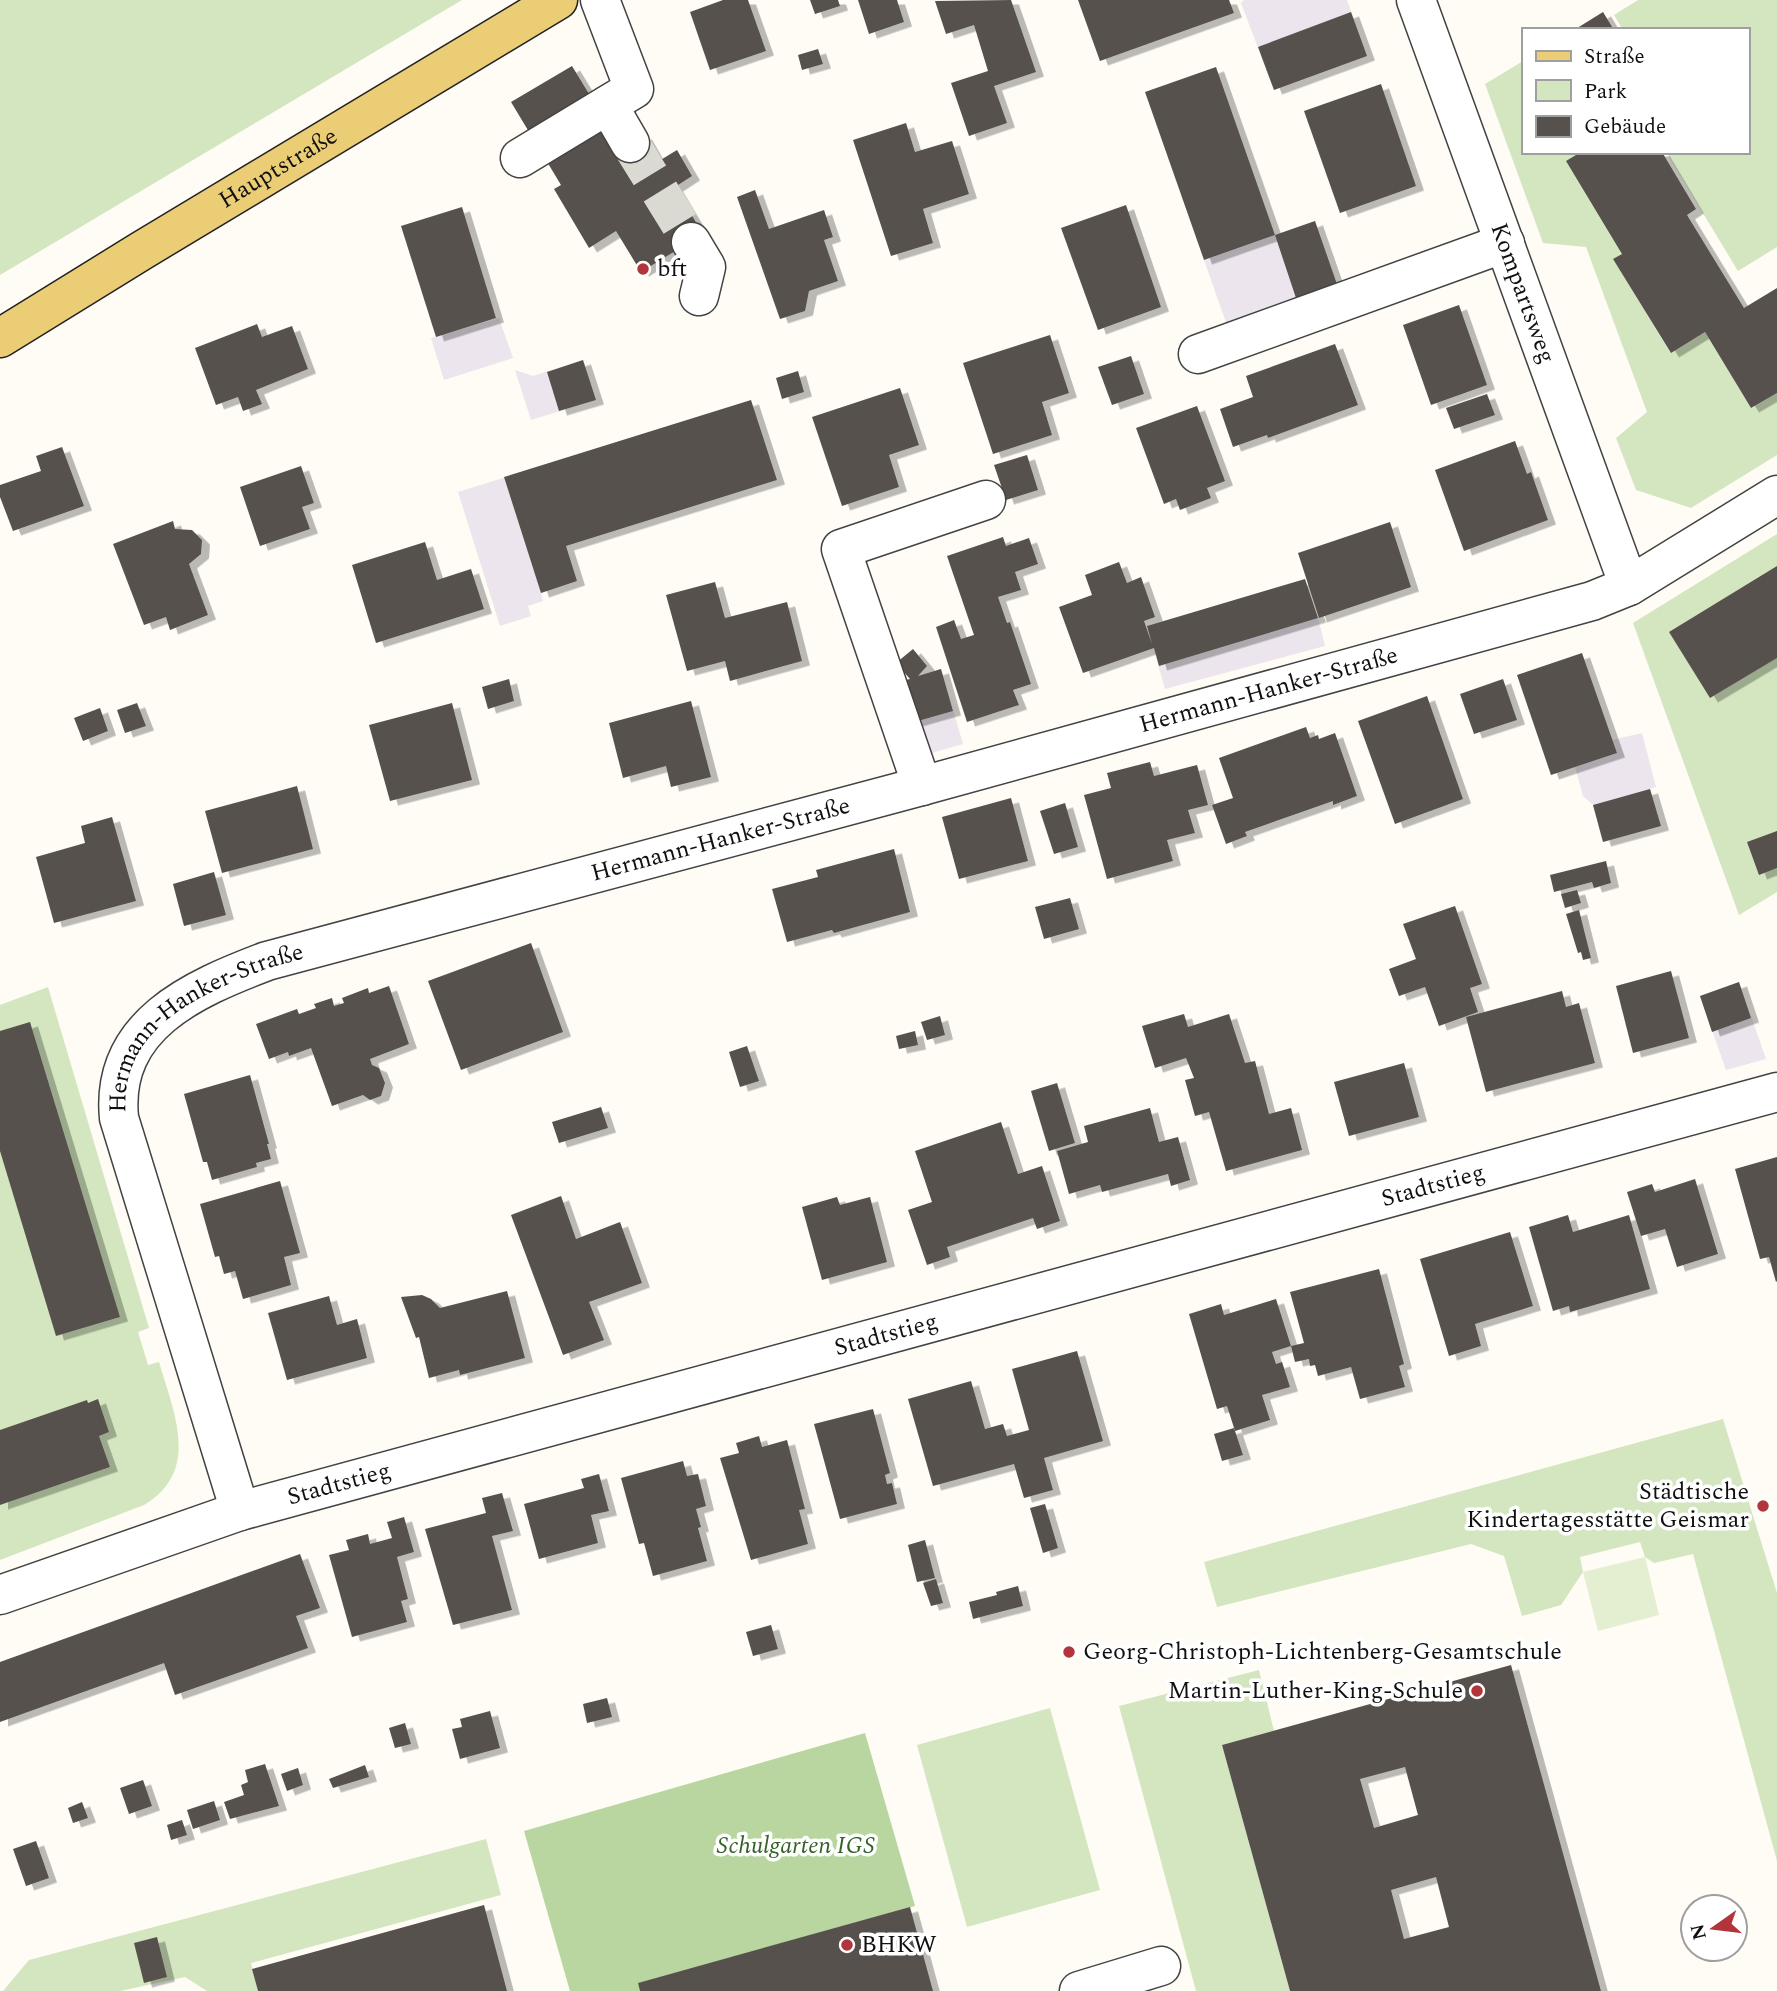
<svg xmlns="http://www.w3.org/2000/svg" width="1777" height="1991" font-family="Spectral,serif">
<defs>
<filter id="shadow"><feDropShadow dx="8" dy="4.5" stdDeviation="0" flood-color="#0004"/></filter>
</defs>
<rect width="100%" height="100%" fill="#fefcf4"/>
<g fill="#ece5ed">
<path d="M1244,0H1347L1367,56L1274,90L1241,3Z"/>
<path d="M1315,221L1339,290L1228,328L1204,260Z"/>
<path d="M499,318L513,358L444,380L431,338Z"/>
<path d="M583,360L596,400L531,420L515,370L533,376Z"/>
<path d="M541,466L577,581L541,593L543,601L528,606L531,616L500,626L458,492Z"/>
<path d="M1318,618L1325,646L1165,689L1147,626Z"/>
<path d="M941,669L963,744L921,756L899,682Z"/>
<path d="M1642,733L1656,787L1650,789L1661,826L1603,842L1593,805L1583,796L1575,767L1612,740Z"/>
<path d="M1739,982L1766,1059L1726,1070L1700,996Z"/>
</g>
<g fill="#d4e6c0">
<path d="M0,0H462L0,275Z"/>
<path d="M1638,0H1777V247L1738,271L1666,152H1747V30H1623L1614,15Z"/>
<path d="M1523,61V152H1581L1622,254L1614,260L1670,352L1705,332L1751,408L1777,393V455L1691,508L1636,490L1616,438L1647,412L1586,247L1543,243L1485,84Z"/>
<path d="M1777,534V892L1739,915L1633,623Z"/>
<path d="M48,987L149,1328L138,1332L148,1365L159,1362C174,1413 201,1471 144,1505L0,1560V1005Z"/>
<path d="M1723,1419L1777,1593V1861L1693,1554L1654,1563L1645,1557L1640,1542L1580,1557L1583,1572L1561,1605L1522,1616L1504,1556L1471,1544L1217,1607L1204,1562Z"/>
<path d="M1259,1670L1274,1731L1222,1745L1290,1991H1196L1119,1706Z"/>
<path d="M1050,1708L1100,1890L967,1927L917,1745Z"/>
<path d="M486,1839L501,1895L251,1963L258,1991H207L185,1977L120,1991H3L29,1960Z"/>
</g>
<path fill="#b9d5a0" d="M865,1733L915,1906L639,1983L640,1991H570L524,1831Z"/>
<path fill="#e4eed0" d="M1645,1557L1659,1615L1598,1631L1583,1572Z"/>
<g fill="#57514d" fill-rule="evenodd" filter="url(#shadow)">
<path d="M723,0H748L766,51L710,70L690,12Z"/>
<path d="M810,0H838L840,6L815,14Z"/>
<path d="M858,0H897L904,22L869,34Z"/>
<path d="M1011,0L1036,72L994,86L1007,123L969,136L951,83L988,71L974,25L946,34L935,1Z"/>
<path d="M1078,0H1229L1234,13L1100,61Z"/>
<path d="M1351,12L1367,56L1274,90L1258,47Z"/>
<path d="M1603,12L1614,30H1574Z"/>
<path d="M818,49L823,64L802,70L798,55Z"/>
<path d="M572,66L622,148L644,135L659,161L677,150L692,176L675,187L703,234L641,272L616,231L589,248L554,189L561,185L511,102Z"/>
<path d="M1216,67L1275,235L1204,260L1145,92Z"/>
<path d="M1381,84L1416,186L1340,213L1304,111Z"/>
<path d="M906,123L915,152L952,141L969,194L923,209L933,243L891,256L853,140Z"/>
<path d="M1581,152H1662L1696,209L1687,215L1744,308L1777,288V393L1751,408L1705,332L1671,353L1613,259L1622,254L1566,161Z"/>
<path d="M755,190L769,229L824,210L833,237L824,240L838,281L809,291L805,311L780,319L737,197Z"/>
<path d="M1126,205L1161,307L1098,330L1061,228Z"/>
<path d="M462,207L496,318L436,337L401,226Z"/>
<path d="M1315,221L1339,290L1298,304L1275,235Z"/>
<path d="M1459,305L1487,385L1431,405L1403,325Z"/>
<path d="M257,324L262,337L292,326L308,369L256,390L262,404L243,411L238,397L216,405L195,348Z"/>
<path d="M1050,335L1069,393L1042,402L1052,435L993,454L963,363Z"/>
<path d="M1335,344L1358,405L1268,438L1267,435L1233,447L1220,409L1253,397L1246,376Z"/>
<path d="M1131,356L1144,394L1112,405L1098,367Z"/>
<path d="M583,360L596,400L559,411L547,372Z"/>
<path d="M798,371L804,392L782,399L776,378Z"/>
<path d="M900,388L919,445L889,455L899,487L842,506L812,417Z"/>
<path d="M1487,394L1495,415L1454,429L1446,408Z"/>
<path d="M751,400L777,480L566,546L577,581L541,593L504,477Z"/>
<path d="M1197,406L1225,481L1207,488L1211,498L1180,510L1176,499L1164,504L1136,428Z"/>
<path d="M1515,441L1527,474L1531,472L1548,520L1464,551L1435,470Z"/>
<path d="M62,447L84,506L13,531L0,497V485L41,471L36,456Z"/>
<path d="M1027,455L1038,490L1006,500L994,465Z"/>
<path d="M301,466L314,503L302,507L310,529L260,546L240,487Z"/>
<path d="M173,521L175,529L192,530L202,540L201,554L189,564L208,615L170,630L166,617L144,625L113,544Z"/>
<path d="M1390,522L1411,587L1319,618L1298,553Z"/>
<path d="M1003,537L1006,546L1029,538L1038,564L1015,572L1021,590L998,597L1007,623L1010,622L1031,684L1013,690L1019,705L967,722L936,627L954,620L961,639L974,635L947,556Z"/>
<path d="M425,542L437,580L471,569L484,609L376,643L352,565Z"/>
<path d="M1119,562L1127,583L1141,577L1155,617L1144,621L1152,644L1147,626L1305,579L1318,618L1159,666L1154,648L1083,673L1059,607L1092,595L1085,575Z"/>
<path d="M1777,566V658L1710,698L1669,632Z"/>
<path d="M715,582L725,618L787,602L802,661L730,681L725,661L687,671L666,595Z"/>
<path d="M913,649L927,666L918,676L941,669L953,711L911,723L899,682L910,679L896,663Z"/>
<path d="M1582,653L1617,753L1551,775L1517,675Z"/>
<path d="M509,679L514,701L488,709L482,687Z"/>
<path d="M1503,679L1517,720L1474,734L1460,694Z"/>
<path d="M1427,696L1463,799L1395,824L1358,721Z"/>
<path d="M691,701L711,777L671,787L666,766L623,778L609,723Z"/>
<path d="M137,703L146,726L125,733L117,710Z"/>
<path d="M452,703L472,780L390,801L369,725Z"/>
<path d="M100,708L108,731L83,741L74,718Z"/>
<path d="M1306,727L1310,738L1318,735L1319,739L1335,733L1357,796L1333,805V801L1245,832L1247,836L1226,844L1212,805L1233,798L1219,758Z"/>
<path d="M1150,762L1154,776L1197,765L1208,805L1188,810L1195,833L1167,840L1173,861L1107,879L1084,795L1111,788L1107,773Z"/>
<path d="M297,786L313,849L222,873L205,811Z"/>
<path d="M1650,789L1661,826L1603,842L1593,805Z"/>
<path d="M1011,798L1028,861L959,879L942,817Z"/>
<path d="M1065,803L1078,847L1054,854L1040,811Z"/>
<path d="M112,817L136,901L54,923L36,857L85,843L81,826Z"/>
<path d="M1777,831V868L1759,875L1747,842Z"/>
<path d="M894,849L910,912L834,933L832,930L787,942L772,889L818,877L816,870Z"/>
<path d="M1606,861L1611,883L1594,888L1592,882L1554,892L1550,875Z"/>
<path d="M214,872L226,915L184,926L173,884Z"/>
<path d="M1577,890L1581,903L1565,908L1561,894Z"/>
<path d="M1070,898L1079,929L1044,939L1035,907Z"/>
<path d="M1455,906L1482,984L1470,988L1478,1012L1439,1026L1425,987L1399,996L1389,969L1416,959L1403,924Z"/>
<path d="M1579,910L1591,958L1583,960L1581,952L1578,953L1566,914Z"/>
<path d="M531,943L563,1032L461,1070L428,981Z"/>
<path d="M1671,971L1689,1038L1633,1053L1616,986Z"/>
<path d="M1739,982L1751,1018L1712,1032L1700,996Z"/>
<path d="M389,986L409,1044L370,1059L372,1065L379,1068L385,1083L381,1096L370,1100L363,1095L332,1106L311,1048L289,1056L288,1052L269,1059L256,1024L297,1009L299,1014L316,1008L314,1004L332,998L334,1006L344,1003L342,998L368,988L369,993Z"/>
<path d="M1562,991L1566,1007L1579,1003L1595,1063L1486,1092L1466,1017Z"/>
<path d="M1184,1014L1188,1027L1229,1014L1245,1063L1255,1061L1269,1114L1291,1108L1302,1150L1226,1171L1209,1112L1195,1116L1185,1080L1194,1078L1186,1058L1155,1068L1142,1026Z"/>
<path d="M940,1016L945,1035L927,1040L921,1022Z"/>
<path d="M30,1022L120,1317L56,1336L0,1151V1031Z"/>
<path d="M915,1031L918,1045L899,1049L896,1036Z"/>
<path d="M747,1046L759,1081L740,1087L729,1052Z"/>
<path d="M1404,1063L1419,1117L1349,1136L1334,1082Z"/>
<path d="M250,1075L269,1144H267L271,1159L256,1163L257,1167L212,1180L207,1162H203L184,1094Z"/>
<path d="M1057,1083L1075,1143L1049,1151L1031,1091Z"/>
<path d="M601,1107L608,1128L559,1143L552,1122Z"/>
<path d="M1150,1108L1159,1142L1178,1137L1190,1180L1171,1186L1168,1174L1102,1192L1100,1185L1069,1194L1057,1151L1088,1142L1084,1126Z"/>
<path d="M1001,1122L1018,1174L1042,1166L1060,1221L1037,1229L1033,1218L947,1247L950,1257L927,1265L908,1210L932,1202L915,1151Z"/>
<path d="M1777,1157V1281L1776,1282L1769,1257L1760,1259L1735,1169Z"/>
<path d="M1695,1179L1718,1254L1677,1267L1665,1229L1641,1236L1627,1192L1652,1184L1655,1192Z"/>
<path d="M280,1181L300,1253L284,1257L291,1285L243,1299L235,1271L224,1274L219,1256L215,1257L200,1204Z"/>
<path d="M561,1196L576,1239L620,1222L642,1283L589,1302L604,1340L563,1355L511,1215Z"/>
<path d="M837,1197L840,1205L870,1197L887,1262L822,1280L802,1207Z"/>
<path d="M1568,1215L1573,1232L1629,1215L1650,1289L1570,1312L1569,1306L1553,1311L1529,1227Z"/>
<path d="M1510,1232L1533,1306L1475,1324L1481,1346L1449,1356L1420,1259Z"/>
<path d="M1379,1269L1404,1364L1399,1366L1405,1387L1360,1399L1351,1367L1318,1376L1315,1365L1310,1366L1309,1359L1295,1362L1291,1346L1272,1352L1276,1364L1282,1362L1290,1387L1262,1395L1270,1420L1235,1431L1227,1406L1217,1409L1189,1314L1221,1304L1224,1315L1276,1299L1291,1346L1304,1343L1290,1292Z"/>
<path d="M507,1291L525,1358L460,1375L459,1370L429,1378L419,1337L416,1338L401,1297L422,1295L431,1299L440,1308Z"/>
<path d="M329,1296L337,1325L357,1319L367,1358L287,1380L268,1313Z"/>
<path d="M1077,1351L1103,1441L1044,1458L1053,1490L1024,1498L1014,1464L933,1486L908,1399L971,1381L985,1429L1003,1424L1007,1436L1029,1430L1012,1369Z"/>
<path d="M98,1399L109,1432L99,1436L110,1467L0,1505V1430L87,1400L88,1403Z"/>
<path d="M873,1409L890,1473L885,1475L887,1484L892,1483L897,1504L840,1519L814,1424Z"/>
<path d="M1234,1428L1243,1455L1222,1461L1214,1434Z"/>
<path d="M759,1436L762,1447L787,1440L805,1509L799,1510L808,1544L751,1560L720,1458L739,1453L736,1443Z"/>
<path d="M683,1461L687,1476L698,1474L706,1506L696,1509L701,1527L698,1528L707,1561L653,1576L644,1543L639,1544L621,1478Z"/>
<path d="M599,1474L609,1511L591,1515L598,1543L539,1559L524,1504L584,1488L581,1479Z"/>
<path d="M502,1493L513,1531L492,1536L512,1610L453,1625L425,1529L486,1513L482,1498Z"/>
<path d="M1045,1504L1058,1548L1043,1553L1030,1508Z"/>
<path d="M404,1517L414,1552L397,1557L408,1599L401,1601L407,1622L352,1637L329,1555L349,1550L346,1540L368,1534L370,1544L392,1538L387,1522Z"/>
<path d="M925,1540L935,1578L917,1582L908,1545Z"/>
<path d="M300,1554L320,1608L296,1616L308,1648L175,1695L164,1663L0,1722V1662Z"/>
<path d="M936,1579L943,1603L931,1606L923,1583Z"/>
<path d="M1018,1586L1023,1606L973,1619L969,1602L997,1595L996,1592Z"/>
<path d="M771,1625L778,1649L753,1656L746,1632Z"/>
<path d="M1511,1665L1601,1991H1290L1222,1745ZM1405,1767L1418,1815L1374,1828L1360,1779ZM1436,1877L1449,1927L1404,1939L1391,1890Z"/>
<path d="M607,1698L612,1717L587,1723L583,1704Z"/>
<path d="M490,1711L500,1748L460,1759L452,1729L462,1727L460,1719Z"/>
<path d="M405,1723L411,1744L395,1748L389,1728Z"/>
<path d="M265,1764L279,1806L230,1819L224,1802L244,1795L241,1785L248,1782L245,1770Z"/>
<path d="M365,1765L369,1777L333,1788L329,1779Z"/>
<path d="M298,1768L303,1785L287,1791L281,1774Z"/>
<path d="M143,1780L152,1806L129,1814L120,1788Z"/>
<path d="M214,1801L220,1820L193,1829L187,1810Z"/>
<path d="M82,1802L88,1818L73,1823L68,1808Z"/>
<path d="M182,1820L187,1835L171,1840L167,1825Z"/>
<path d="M36,1841L49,1878L26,1886L13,1849Z"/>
<path d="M484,1905L507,1991H258L252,1969Z"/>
<path d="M910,1907L933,1991H640L638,1983Z"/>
<path d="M157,1937L167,1977L144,1983L134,1943Z"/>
</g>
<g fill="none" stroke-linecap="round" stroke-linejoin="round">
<path stroke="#dad9d2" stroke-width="38" stroke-dasharray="38 19" stroke-linecap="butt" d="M630,143L691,242"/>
<defs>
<g id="minor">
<path id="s1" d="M1416,0L1629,586"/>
<path d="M608,105L630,143"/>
<path d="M520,158L634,89L600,0"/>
<path d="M691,242L706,267L699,296"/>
<path d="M1198,354L1505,243"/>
<path d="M922,786L841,549L986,500"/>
<path id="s2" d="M240,1511L119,1118C110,1025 193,989 267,961L922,786L1592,601L1629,586L1777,495"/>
<path id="s3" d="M0,1595L240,1511L1777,1092"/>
<path d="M1079,1991L1161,1966"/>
</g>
<g id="major">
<path id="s4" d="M0,338L141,251L558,0"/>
</g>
</defs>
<use href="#minor" stroke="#434343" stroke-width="41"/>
<use href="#major" stroke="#212121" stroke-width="41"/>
<use href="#minor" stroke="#fff" stroke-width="38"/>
<use href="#major" stroke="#ebcd76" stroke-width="38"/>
</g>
<g fill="#b3353c" stroke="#fff" stroke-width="2.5">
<circle cx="643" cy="269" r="7"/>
<circle cx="1763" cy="1506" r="7"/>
<circle cx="1069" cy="1652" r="7"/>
<circle cx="1477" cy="1691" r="7"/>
<circle cx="847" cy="1945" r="7"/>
</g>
<g text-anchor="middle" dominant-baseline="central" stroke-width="7" stroke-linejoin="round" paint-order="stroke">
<g font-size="24" fill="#101010" stroke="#fff">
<text stroke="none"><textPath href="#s4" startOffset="326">Hauptstraße</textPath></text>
<text stroke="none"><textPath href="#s1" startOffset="312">Kompartsweg</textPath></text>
<text stroke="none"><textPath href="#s2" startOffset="1684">Hermann-Hanker-Straße</textPath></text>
<text stroke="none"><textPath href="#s2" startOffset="1116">Hermann-Hanker-Straße</textPath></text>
<text stroke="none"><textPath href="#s2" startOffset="550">Hermann-Hanker-Straße</textPath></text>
<text stroke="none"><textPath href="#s3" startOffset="1491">Stadtstieg</textPath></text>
<text stroke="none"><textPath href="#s3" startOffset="924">Stadtstieg</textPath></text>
<text stroke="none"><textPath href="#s3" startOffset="357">Stadtstieg</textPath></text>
</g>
<g font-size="24" fill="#101010" stroke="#fff" text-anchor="start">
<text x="657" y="269">bft</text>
<text x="1749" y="1492" text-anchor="end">Städtische<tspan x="1749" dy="28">Kindertagesstätte Geismar</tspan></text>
<text x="1083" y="1652">Georg-Christoph-Lichtenberg-Gesamtschule</text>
<text x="1463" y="1691" text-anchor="end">Martin-Luther-King-Schule</text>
<text x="861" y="1945">BHKW</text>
</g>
<g font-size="24" font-style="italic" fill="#336226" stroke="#fff">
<text x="796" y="1846">Schulgarten IGS</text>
</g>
</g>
<rect x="1522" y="28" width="228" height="126" fill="#ffffff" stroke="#9f9f9f" stroke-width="2"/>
<rect x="1536" y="51" width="35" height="10" fill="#ebcd76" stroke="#9f9f9f" stroke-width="2"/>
<text x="1584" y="63" font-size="21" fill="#101010">Straße</text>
<rect x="1536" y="80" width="35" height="21" fill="#d4e6c0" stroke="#9f9f9f" stroke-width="2"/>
<text x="1584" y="98" font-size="21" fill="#101010">Park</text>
<rect x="1536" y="116" width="35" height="21" fill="#57514d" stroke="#9f9f9f" stroke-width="2"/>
<text x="1584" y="133" font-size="21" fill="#101010">Gebäude</text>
<g transform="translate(1714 1928) rotate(256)"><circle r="33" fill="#ffffff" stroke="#9f9f9f" stroke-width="2"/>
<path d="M0-5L12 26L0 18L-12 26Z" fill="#b3353c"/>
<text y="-10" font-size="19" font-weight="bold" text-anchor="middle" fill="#101010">N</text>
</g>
</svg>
